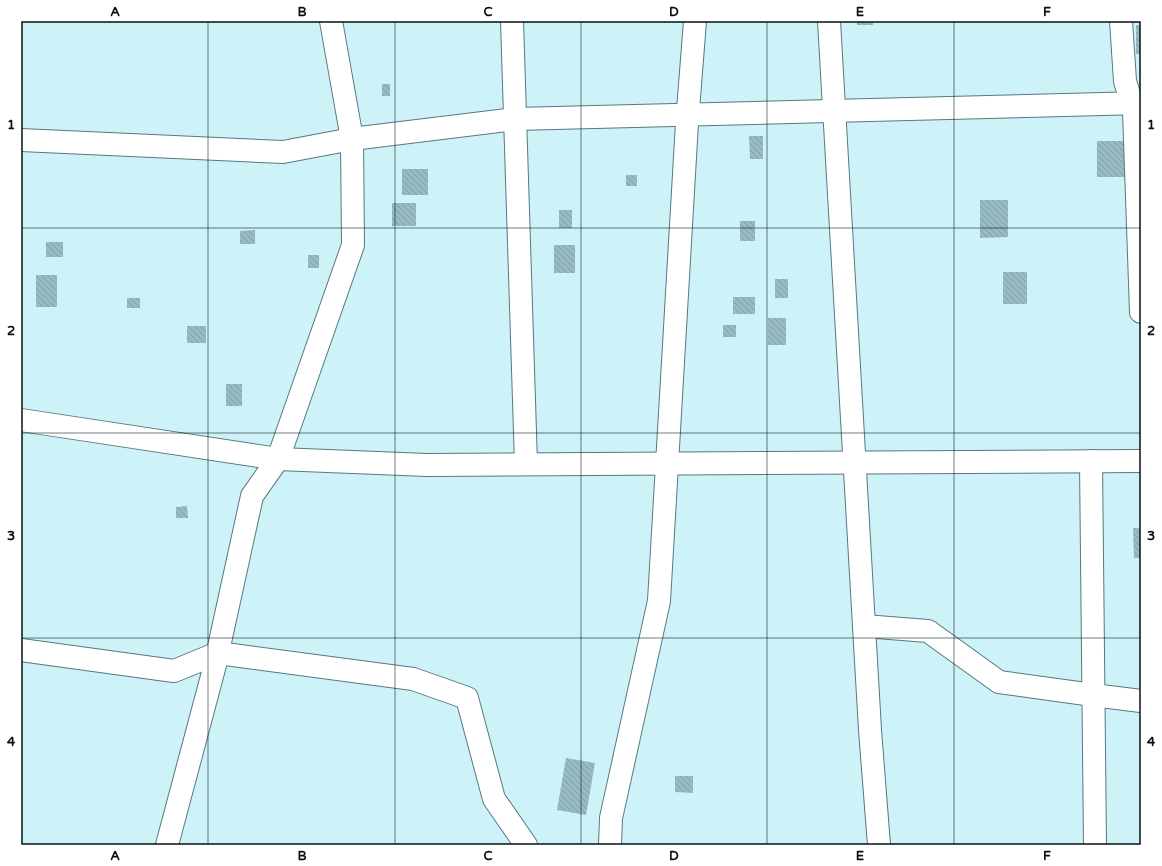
<svg xmlns="http://www.w3.org/2000/svg" width="1162" height="866" font-family="'Varela Round',sans-serif">
<defs>
<pattern id="building-back-hatch" width="6" height="6" patternUnits="userSpaceOnUse"><rect width="6" height="6" fill="#98bbc2"/><path d="M-1 5l2 2M0 0l6 6M5-1l2 2" fill="none" stroke="#81a0a6"/></pattern>
</defs>
<rect width="100%" height="100%" fill="#cdf2f8"/>
<g fill="url(#building-back-hatch)">
<rect x="857" y="21" width="16" height="4"/>
<rect x="1136" y="25" width="5" height="29"/>
<rect x="382" y="84" width="8" height="12"/>
<path d="M749,136H763V159H750Z"/>
<rect x="1097" y="141" width="29" height="36"/>
<rect x="402" y="169" width="26" height="26"/>
<rect x="626" y="175" width="11" height="11"/>
<path d="M980,200H1008V237L980,238Z"/>
<rect x="392" y="203" width="24" height="23"/>
<rect x="559" y="210" width="13" height="18"/>
<rect x="740" y="221" width="15" height="20"/>
<path d="M255,230V244H240V231Z"/>
<rect x="46" y="242" width="17" height="15"/>
<rect x="554" y="245" width="21" height="28"/>
<rect x="308" y="255" width="11" height="13"/>
<rect x="1003" y="272" width="24" height="32"/>
<rect x="36" y="275" width="21" height="32"/>
<rect x="775" y="279" width="13" height="19"/>
<rect x="733" y="297" width="22" height="17"/>
<rect x="127" y="298" width="13" height="10"/>
<rect x="768" y="318" width="18" height="27"/>
<rect x="723" y="325" width="13" height="12"/>
<rect x="187" y="326" width="19" height="17"/>
<rect x="226" y="384" width="16" height="22"/>
<path d="M187,506L188,518H176V507Z"/>
<path d="M1133,528H1141V558H1134Z"/>
<path d="M566,758L595,763L586,815L557,810Z"/>
<path d="M675,776H693V793L675,792Z"/>
</g>
<g fill="none" stroke-linecap="round" stroke-linejoin="round">
<defs>
<g id="street">
<path d="M512,21L526,464"/>
<path d="M829,21L870,730L879,845"/>
<path d="M1121,21L1125,81L1134,111L1141,312"/>
<path d="M21,140L283,152L352,139L515,119L1141,103"/>
<path d="M21,420L278,459L427,465L1141,461"/>
<path d="M1091,461L1095,845"/>
<path d="M864,626L928,631L999,682L1093,695L1141,701"/>
<path d="M21,650L174,671L218,653L413,679L467,698L494,799L526,845"/>
<path d="M167,845L215,665L252,496L278,459L353,245L352,139L331,21"/>
<path d="M610,845L611,818L659,601L687,123L695,21"/>
</g>
</defs>
<use href="#street" stroke="#57787f" stroke-width="24"/>
<use href="#street" stroke="#fff" stroke-width="22"/>
</g>
<path fill="none" stroke="#041013" stroke-width="1" stroke-opacity="0.55" d="M208,21V845M395,21V845M581,21V845M767,21V845M954,21V845M21,228H1141M21,433H1141M21,638H1141"/>
<rect width="1162" height="866" fill="none" stroke="#ffffff" stroke-width="44"/>
<rect x="22" y="22" width="1118" height="822" fill="none" stroke="#041013" stroke-width="1.5"/>
<g font-size="13" text-anchor="middle" font-weight="bold" fill="#041013">
<text x="115" y="16">A</text>
<text x="302" y="16">B</text>
<text x="488" y="16">C</text>
<text x="674" y="16">D</text>
<text x="860" y="16">E</text>
<text x="1047" y="16">F</text>
<text x="11" y="129">1</text>
<text x="1151" y="129">1</text>
<text x="11" y="335">2</text>
<text x="1151" y="335">2</text>
<text x="11" y="540">3</text>
<text x="1151" y="540">3</text>
<text x="11" y="746">4</text>
<text x="1151" y="746">4</text>
<text x="115" y="860">A</text>
<text x="302" y="860">B</text>
<text x="488" y="860">C</text>
<text x="674" y="860">D</text>
<text x="860" y="860">E</text>
<text x="1047" y="860">F</text>
</g>
</svg>
